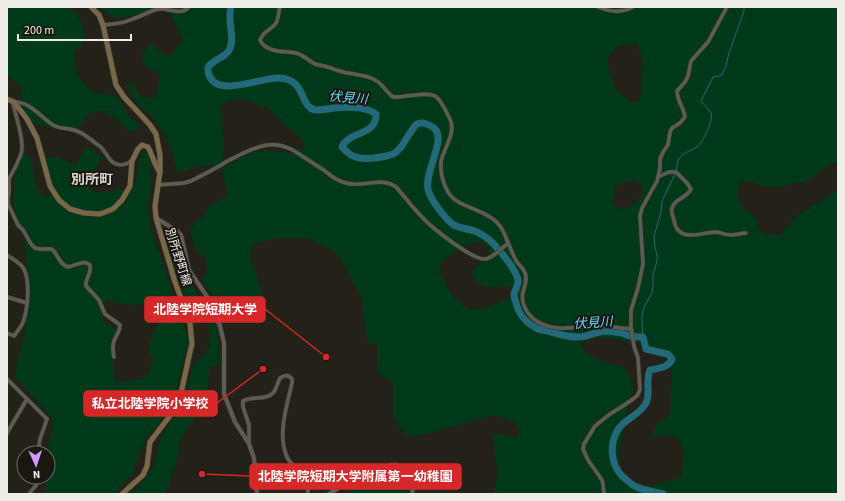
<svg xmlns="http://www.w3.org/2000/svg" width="845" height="501" font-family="'Source Sans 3','Noto Sans JP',sans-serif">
<rect width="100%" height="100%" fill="#232118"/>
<g fill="#00391a" fill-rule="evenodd">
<path d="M7,7H67L75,11L84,28L85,40L74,53L77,74L91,92L115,96L120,99L127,114L140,125L138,130L132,132L127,130L119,121L104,111H92L78,128L72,130L38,125C19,118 23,102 20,86L7,75Z"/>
<path d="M99,7H838V162H833L806,181L781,187H767L744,180L739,185L737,197L745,209L756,218L759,230L768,235L781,234L796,216L838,190V494H494L498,473L493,440L494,435L500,434L517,438L520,428L511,420L494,415L430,433L412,436L405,434L393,416V383L379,373L377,367V344L368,343L361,296L342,262L336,253L320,244L310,239L305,238H277L255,243L249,252L265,301L216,306L202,280L207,270L206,259L194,247L190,231L196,222L205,215L210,205L226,197L228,192L221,170C229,165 237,159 245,155C260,148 279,151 294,154L305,145L298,135L278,119L269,109L260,105L247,100H229L227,101L220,107C221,118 229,157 219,164C212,168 204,164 197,166C189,168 187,172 177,172L171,148L164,133L154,119L133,99L128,84L133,83C139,97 139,97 154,98L157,93L160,76L157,72L145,66L142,56L147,47L153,45L167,56L173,54L182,39L171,15L167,10L156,9L140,14L117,18L112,16ZM637,44L642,56L641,92L639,101L631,102L617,91L609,73L608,58L615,49L621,45ZM633,180L642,184V196L629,208L620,209L612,203L616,186ZM482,241L489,248L488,257L476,267L472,272C473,275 475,279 477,281C487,292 502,283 514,288L510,298C501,302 480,311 471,309C455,305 446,286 439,272L442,261L466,245ZM588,336C615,339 642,341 666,350L672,375L670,412L665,419L655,427L652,438L667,435L679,439C684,456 685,462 680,478L651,486L632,487L622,483L617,467L626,414L634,389L630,375L623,367L598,360L583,351L580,344Z"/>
<path d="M86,147L102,157L88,183C91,198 111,190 120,189C124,189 127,190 130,190L136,180L141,154L143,152L149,154L152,183L148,204L150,226L187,335V346L174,400L161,421L146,439L143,444L137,461L134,473L131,477L126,479L116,494H44C47,489 46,482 44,477H48V453H47L53,425L52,418L16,378V366L24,336L30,297L24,235L16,222L13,206L16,165L20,155L24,153L31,157C34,170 34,188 44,196H50C52,192 52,190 52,186C52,176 49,170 40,167L38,158L57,157L76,165ZM109,301L129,305L153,303L156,305C163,319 154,329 150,342C148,346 149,351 149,356L153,357V362L146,377C136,380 126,382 115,381L113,367L112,349L116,330C113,325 109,326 105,323C100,318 101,309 103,303Z"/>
<path d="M175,242L180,271L210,310L218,335L220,365L209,367L208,388L199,414L185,431L180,441L176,464L165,494H131L138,487L153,468L160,439L184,399L193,365L205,354L210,345L208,313L199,299L186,300L167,244Z"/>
<path d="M392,468L402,471L405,476L408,494H350L357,483L361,480Z"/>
</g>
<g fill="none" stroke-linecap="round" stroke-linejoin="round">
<g stroke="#22697a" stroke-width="1">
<path d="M676,171C677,167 677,162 679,159C683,152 691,151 697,147C703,143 714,119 711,113C709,109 704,105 701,101L713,77L720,76L722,75L726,66L729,53L744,11V7"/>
<path d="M643,337L642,323V316L644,307L652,293L653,286V275L657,261V255L655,247L654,237L656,229L661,212L662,201L675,174"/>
</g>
<path stroke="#22697a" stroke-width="7" d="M231,7C226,20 237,40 228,52C223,58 214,59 208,67C208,70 208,74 210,77C219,97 263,77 279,78C307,79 299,108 316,110C322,110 328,109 334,108C347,107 365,106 376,114C377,136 348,131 342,147C345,150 348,153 351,155C361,161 382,158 393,154C396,153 399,149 402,146C404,142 415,125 417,124C422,121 430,125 434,128C447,139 424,172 428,189C430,199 445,219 454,225C460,228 468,229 475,231C484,235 492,241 498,249C505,257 516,270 518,280C519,285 515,289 514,294C514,297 515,300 516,303C519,315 525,322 536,328C540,330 544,330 548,331C559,334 569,338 580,337C589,336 598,331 607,331C612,332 617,332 622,333C625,334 628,336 631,336C634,337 639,337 643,337L646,349L667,354L669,355L672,359C668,368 659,368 650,370C645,382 651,394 646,403C640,415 626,418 619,428C609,442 610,463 622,476C624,478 627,480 629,482C631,484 634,486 637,487C645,491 655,492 663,494"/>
<defs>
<g id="minor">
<path d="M280,7C278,12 279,18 276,23C272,30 265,29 260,40C266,53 284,51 296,53C304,55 309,61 315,64C318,65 321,65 324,66C332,68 340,72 348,73C358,75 366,75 375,80C382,83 386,92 393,97C404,98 425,91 435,96C440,99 443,106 446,111C447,114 450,118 451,122C455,136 443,149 441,162C440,171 443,184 448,192C458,210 492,208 503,231C508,241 511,252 517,262C519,265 523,268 524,271C528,277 525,286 523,292C520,304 528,316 538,322C557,333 578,326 598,326C609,326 620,328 631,329"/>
<path d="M598,7C610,12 622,13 633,7"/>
<path d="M103,25C112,24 121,24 130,20C140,17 149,11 159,9C170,8 181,16 189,7"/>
<path d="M658,177L669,172H676L687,183L691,189C687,198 674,199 672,208C671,212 673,217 674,220C677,243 700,233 715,232C720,232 725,235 731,235C736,235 741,233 746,233"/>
<path d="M9,179V192L8,198V204L18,225L23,230L31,244L35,248L40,249H52C58,255 59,264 68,267C76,266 83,259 90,265V271L86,282V286L99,300L105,314L120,325C120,332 116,335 114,341C112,346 113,352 114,357"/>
<path d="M8,180L10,177C14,170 18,162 21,154C25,143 16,116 13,104L14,102C29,101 41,117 53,125C59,129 68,128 74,130C83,132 91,140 98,145C105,149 108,160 114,163C121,167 127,164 132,161"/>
<path d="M158,185L184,183L191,181C203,175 215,169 226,162C251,149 273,135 299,154C308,160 316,165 325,171C331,176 337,181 346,183C362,188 381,176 396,187C405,197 413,208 422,217C431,227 473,261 486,259C494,257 502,248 508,243"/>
<path d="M7,255C12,259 21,263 24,269C30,281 28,307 24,319C23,325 18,330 14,336L7,333"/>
<path d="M7,297L27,303"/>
<path d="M7,379L47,419L40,439L38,453"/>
<path d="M7,433L27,399"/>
<path d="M249,444V425L243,407V401C252,395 269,402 275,390C277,386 278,382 280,378C285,375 288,374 292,379V383C287,405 277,435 287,457C291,466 301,470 305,479C307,483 308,489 308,494"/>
<path d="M29,494L37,484L35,477"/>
<path d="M604,494L603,484L602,480L588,460L583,449L584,444L595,426L610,414L626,404L637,396L640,390L638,358L634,346L631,327V310L638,288L643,264L640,216L642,208L657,181L660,168V159L663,152L668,145L670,132L672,128L680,123L685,117C684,108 677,101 677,91L685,82L688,76L691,61L708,42L727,7"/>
</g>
<g id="tertiary">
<path d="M156,218L177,231L181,235L189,270L208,298L220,326L224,343V394L235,422L249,444L254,458L257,494"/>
<path d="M329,494L357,476L382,468L392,465H397L403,467L409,474L413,494"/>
</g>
<g id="secondary">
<path d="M91,7L99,15L103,25L116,85L124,97L150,125L156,134L160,155V172L155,206L156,218L175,282L190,323L192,344L190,352L180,398L175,409L150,442L147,466L143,475L122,494"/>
<path d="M7,99L14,102L27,119L37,138L50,186L59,200L70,209L84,213L100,214L113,209L122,200L130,186L132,161L138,149L142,145L148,147C153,156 154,165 160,172"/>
</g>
</defs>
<use href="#minor" stroke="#3e3c36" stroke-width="4.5"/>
<use href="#tertiary" stroke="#3e3c36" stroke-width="5"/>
<use href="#secondary" stroke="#3e3c36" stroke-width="6"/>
<use href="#minor" stroke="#5e5c52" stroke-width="3.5"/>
<use href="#tertiary" stroke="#5e5c52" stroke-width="4"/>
<use href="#secondary" stroke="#796749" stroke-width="5"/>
</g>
<g text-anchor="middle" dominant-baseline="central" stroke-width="4" stroke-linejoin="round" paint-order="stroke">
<g font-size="12" fill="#eeede7" stroke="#19170f">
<text transform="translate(178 257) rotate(72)">別所野町線</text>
</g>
<g font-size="13" font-style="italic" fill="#5bdeff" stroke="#19170f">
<text transform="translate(348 98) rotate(5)">伏見川</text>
<text transform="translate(593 323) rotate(-4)">伏見川</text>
</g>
<g font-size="14" font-weight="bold" fill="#dad8cc" stroke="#19170f">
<text x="92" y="180">別所町</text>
</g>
</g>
<path fill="none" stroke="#d62828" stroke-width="1.5" d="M326 357L265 309M263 369L217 403M202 474L250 476"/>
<g fill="#d62828" stroke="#19170f" stroke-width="1.5">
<circle cx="326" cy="357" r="4"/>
<circle cx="263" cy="369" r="4"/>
<circle cx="202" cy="474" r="4"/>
</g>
<g fill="#d62828" stroke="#d62828" stroke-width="1.5">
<rect x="145" y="297" width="120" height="25" rx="4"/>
<rect x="84" y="391" width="133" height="25" rx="4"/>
<rect x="250" y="464" width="211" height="25" rx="4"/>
</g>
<g font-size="13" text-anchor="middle" font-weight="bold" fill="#fff">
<text x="205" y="314">北陸学院短期大学</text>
<text x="150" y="408">私立北陸学院小学校</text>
<text x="355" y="481">北陸学院短期大学附属第一幼稚園</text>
</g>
<rect width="845" height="501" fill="none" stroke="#eeede7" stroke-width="16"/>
<g transform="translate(36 465) rotate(177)"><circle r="19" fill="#19170f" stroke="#6e6d65"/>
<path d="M0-3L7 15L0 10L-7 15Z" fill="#d39cfc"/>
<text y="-6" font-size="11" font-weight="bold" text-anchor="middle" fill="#eeede7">N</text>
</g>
<path d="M18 34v6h113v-6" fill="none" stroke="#eeede7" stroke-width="2"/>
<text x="24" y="34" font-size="12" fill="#eeede7" stroke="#19170f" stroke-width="3" paint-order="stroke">200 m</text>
</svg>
